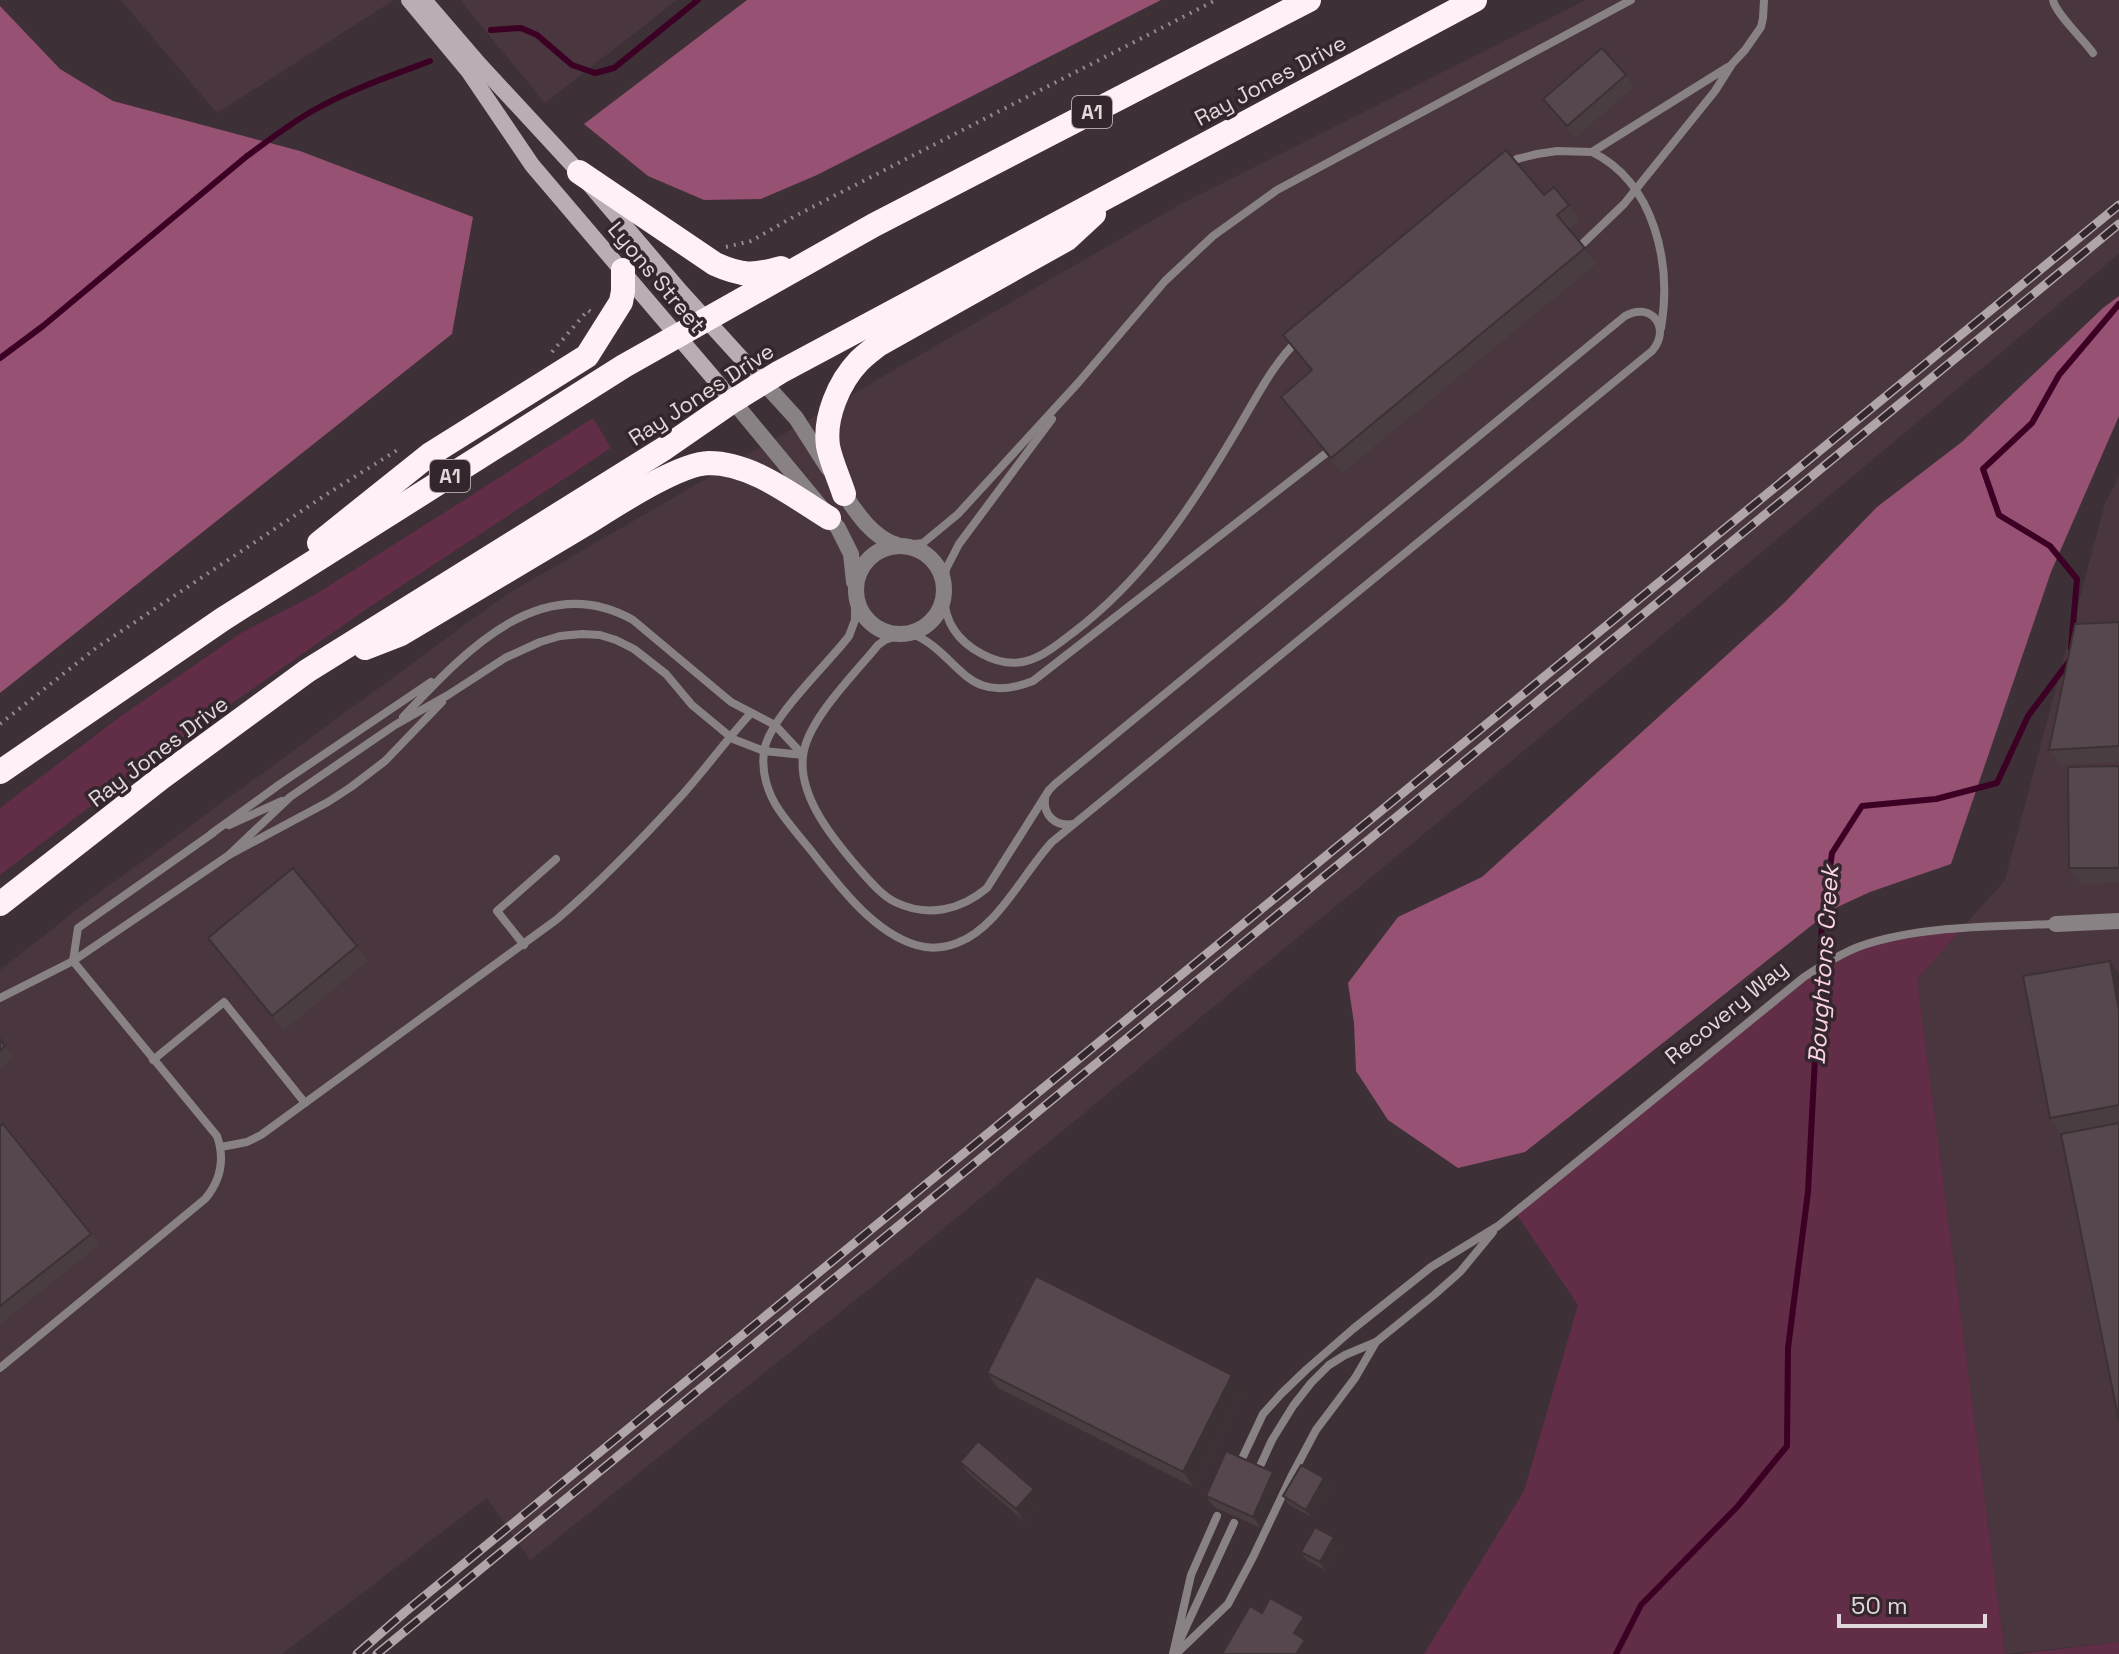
<svg xmlns="http://www.w3.org/2000/svg" width="2119" height="1654" font-family="'Space Grotesk',sans-serif">
<rect width="100%" height="100%" fill="#3d3036"/>
<g fill="#4a363f">
<path d="M121,0H394L217,113Z"/>
<path d="M460,0H677L545,103Z"/>
<path d="M1586,0H2119V254L1419,838L893,1270L530,1560L487,1498L282,1654H0V970L84,904L507,594L1179,205Z"/>
<path d="M2119,477V1642L2005,1654L1917,979L2005,880L2105,503Z"/>
</g>
<g fill="#612d47">
<path d="M593,418L611,448L371,606L158,755L0,875V808L121,716L241,633L316,594Z"/>
<path d="M1962,929L1917,979L2005,1654H1424L1524,1491L1578,1305L1515,1212L1830,960L1890,938Z"/>
<path d="M2119,1642V1654H2018Z"/>
</g>
<g fill="#965173">
<path d="M747,0H1161L817,175L761,199L704,200L648,176L584,124Z"/>
<path d="M0,6L60,69L113,101L300,151L473,217L452,334L0,693Z"/>
<path d="M2119,296V416L2051,572L1951,864L1870,892L1831,910L1525,1152L1458,1168L1388,1120L1356,1071L1354,1023L1348,983L1398,917L1482,877L1784,603L1877,507L1963,441L2103,308Z"/>
</g>
<g fill="none" stroke-linecap="round" stroke-linejoin="round">
<g stroke="#3c0024" stroke-width="6">
<path d="M491,30L521,28L537,35L572,65L595,73L614,68L698,0"/>
<path d="M0,358L43,326L247,156C269,140 291,123 314,110C351,89 391,76 430,61"/>
<path d="M2071,648L2077,579L2050,546L1999,515L1983,469L2032,423L2059,375L2119,304"/>
<path d="M1616,1654L1641,1605L1738,1506L1787,1446L1788,1348L1808,1192L1822,923L1832,853L1862,806L1936,799L1997,783L2028,716L2070,660"/>
</g>
<g stroke="#94898e" stroke-width="4" stroke-dasharray="2 6" stroke-linecap="butt">
<path d="M726,247L751,241L795,216L1216,0"/>
<path d="M552,352L588,310L591,312"/>
<path d="M0,724L96,648L324,496L399,449"/>
</g>
<g stroke="#898285" stroke-width="8">
<path d="M2053,0C2055,13 2084,40 2093,53"/>
<path d="M1592,152C1655,183 1672,264 1661,328"/>
<path d="M1505,166L1517,159L1537,154L1557,151L1592,152L1728,67"/>
<path d="M1574,252L1624,204L1715,91L1732,64L1745,50L1761,27L1763,18L1764,0"/>
<path d="M906,545L923,543L958,514L1078,383L1165,281L1213,236L1277,190L1631,0"/>
<path d="M944,586L946,569L959,544L1052,419"/>
<path d="M855,595V620L849,636C828,664 767,720 764,752C761,772 768,794 779,810C788,823 799,836 809,848C837,883 871,931 916,945C929,949 944,948 957,943C998,928 1023,873 1052,842L1652,351C1672,328 1651,301 1625,316L1055,784L1049,790L987,888C961,910 928,918 895,902C881,895 869,880 859,869C834,840 798,797 803,756C807,720 855,674 878,645L885,640L902,634"/>
<path d="M944,597C945,623 959,642 982,654C1021,675 1044,655 1074,632C1142,580 1188,512 1231,440C1251,408 1271,365 1299,339"/>
<path d="M911,633C961,654 964,708 1033,681L1334,447"/>
<path d="M403,717C462,655 540,567 633,620L731,702L775,725L802,754"/>
<path d="M1045,798C1043,815 1055,827 1073,824"/>
<path d="M229,825L282,801"/>
<path d="M211,834L280,784L431,682"/>
<path d="M229,855L290,797L395,725L448,695L505,658L540,642L560,636L582,634L600,635L616,640L634,649L666,674L692,705L733,739L764,751L803,755"/>
<path d="M524,945L497,911L556,859"/>
<path d="M73,961L229,855L328,802L351,787L385,761L442,702"/>
<path d="M73,961L78,928L213,833"/>
<path d="M0,998L73,961L217,1136C225,1159 221,1180 205,1199L0,1368"/>
<path d="M153,1060L224,1002L305,1103"/>
<path d="M221,1147L247,1142L261,1135L556,920C602,881 643,838 683,794C707,767 727,739 751,713"/>
<path d="M1239,1465L1263,1414L1281,1394L1307,1369L1353,1329L1431,1267L1498,1226L1804,977C1821,966 1838,955 1858,947C1916,926 1994,926 2056,924"/>
<path d="M1256,1475L1272,1440L1293,1406L1311,1383L1329,1365L1345,1355L1376,1342L1434,1295L1460,1272L1493,1232"/>
<path d="M1179,1642L1234,1523"/>
<path d="M1173,1654L1191,1575L1217,1516"/>
<path d="M1176,1654L1228,1604L1253,1557L1291,1477L1316,1430L1355,1378L1376,1342"/>
</g>
<g stroke="#898285" stroke-width="16">
<path d="M764,383L796,418L828,468"/>
<path d="M733,401L838,528L851,554L854,582"/>
<path d="M840,488C854,509 871,537 897,545"/>
<circle cx="900" cy="590" r="44"/>
<path d="M2056,924L2119,921"/>
</g>
<g stroke="#b9aeb3" stroke-width="16">
<path d="M409,0L469,72L532,165L733,401"/>
<path d="M424,0L479,64L579,172L681,292L764,383"/>
</g>
<g stroke="#fef0f6" stroke-width="24">
<path d="M579,172L715,264C742,276 753,276 781,268"/>
<path d="M844,494C839,478 831,462 828,446C824,417 839,382 859,361C865,355 872,350 878,345L1067,239L1094,214"/>
<path d="M319,543L429,455L587,356L621,302L623,291V270"/>
<path d="M365,648L401,634C462,598 523,561 584,525C613,507 677,464 709,463C752,463 793,496 829,518"/>
<path d="M0,772L223,619L624,366L874,225L1309,0"/>
<path d="M0,904L161,778L307,671L665,448L733,401L780,372L1475,0"/>
</g>
<defs>
<g id="rail">
<path d="M357,1654L405,1612L2119,205"/>
<path d="M377,1654L2119,224"/>
</g>
</defs>
<use href="#rail" stroke="#b0a6aa" stroke-width="9"/>
<use href="#rail" stroke="#33262c" stroke-width="6" stroke-dasharray="18" stroke-linecap="butt"/>
</g>
<g fill="#493d42">
<path d="M1626,75L1634,87L1575,138L1551,111L1543,99Z"/>
<path d="M1544,195L1569,205L1580,220L1569,229L1596,264L1342,473L1291,412L1281,397L1311,372L1283,335Z"/>
<path d="M2119,622V762L2060,765L2049,750Z"/>
<path d="M2119,766V883L2080,884L2069,868Z"/>
<path d="M208,938L357,946L368,961L283,1031L219,953Z"/>
<path d="M2119,974V1123L2060,1133L2050,1118Z"/>
<path d="M0,1039L14,1058L0,1069Z"/>
<path d="M0,1126L91,1234L99,1245L0,1324Z"/>
<path d="M987,1373L1243,1390L1194,1487L998,1388Z"/>
<path d="M960,1462L1042,1500L1024,1521L969,1474Z"/>
<path d="M1324,1478L1330,1486L1311,1517L1288,1504L1283,1496Z"/>
<path d="M1281,1484L1261,1528L1214,1507L1206,1496Z"/>
<path d="M1339,1545L1325,1570L1306,1560L1301,1552Z"/>
</g>
<g fill="#3c3236">
<path d="M2110,961L2119,974V1011Z"/>
<path d="M1232,1375L1243,1390L1194,1487L1183,1472Z"/>
<path d="M1273,1472L1281,1484L1261,1528L1253,1517Z"/>
<path d="M1324,1478L1330,1486L1311,1517L1306,1510Z"/>
<path d="M1034,1489L1042,1500L1024,1521L1016,1509Z"/>
<path d="M1334,1537L1339,1545L1325,1570L1320,1562Z"/>
<path d="M1304,1617L1314,1632L1308,1644L1315,1654H1296L1294,1633Z"/>
</g>
<g fill="#55474d" stroke="#3c3236" stroke-width="2">
<path d="M1602,48L1626,75L1567,126L1543,99Z"/>
<path d="M1506,150L1544,195L1554,187L1569,205L1557,215L1585,248L1331,458L1281,397L1312,370L1283,335Z"/>
<path d="M2119,622V746L2049,750L2075,624Z"/>
<path d="M2119,766V868H2069L2068,767Z"/>
<path d="M293,868L357,946L272,1016L208,938Z"/>
<path d="M2110,961L2119,1011V1105L2050,1118L2023,976Z"/>
<path d="M0,1039L5,1046L0,1051Z"/>
<path d="M2119,1123V1421L2061,1134Z"/>
<path d="M3,1124L91,1234L0,1306V1126Z"/>
<path d="M1036,1276L1232,1375L1183,1472L987,1373Z"/>
<path d="M978,1441L1034,1489L1016,1509L960,1462Z"/>
<path d="M1226,1451L1273,1472L1253,1517L1206,1496Z"/>
<path d="M1301,1465L1324,1478L1306,1510L1283,1496Z"/>
<path d="M1315,1527L1334,1537L1320,1562L1301,1552Z"/>
<path d="M1270,1598L1304,1617L1294,1633L1305,1640L1296,1654H1222L1250,1606L1262,1613Z"/>
</g>
<g text-anchor="middle" dominant-baseline="central" stroke-width="7" stroke-linejoin="round" paint-order="stroke">
<g fill="#33262c" stroke="#ada3a7" stroke-width="2">
<rect x="1072" y="96" width="40" height="32" rx="6"/>
<rect x="430" y="460" width="40" height="32" rx="6"/>
</g>
<g font-size="20" font-weight="bold" fill="#e1d8dc">
<text x="1092" y="112">A1</text>
<text x="450" y="476">A1</text>
</g>
<g font-size="22" fill="#e1d8dc" stroke="#33262c">
<text transform="translate(1270 80) rotate(-28)">Ray Jones Drive</text>
<text transform="translate(657 277) rotate(50)">Lyons Street</text>
<text transform="translate(701 394) rotate(-33)">Ray Jones Drive</text>
<text transform="translate(158 751) rotate(-37)">Ray Jones Drive</text>
<text transform="translate(1726 1012) rotate(-39)">Recovery Way</text>
</g>
<g font-size="24" font-style="italic" fill="#fcd3e5" stroke="#33262c">
<text transform="translate(1823 965) rotate(-86)">Boughtons Creek</text>
</g>
</g>
<path d="M1839 1614v12h146v-12" fill="none" stroke="#e1d8dc" stroke-width="4"/>
<text x="1851" y="1614" font-size="24" fill="#e1d8dc" stroke="#33262c" stroke-width="6" paint-order="stroke">50 m</text>
</svg>
